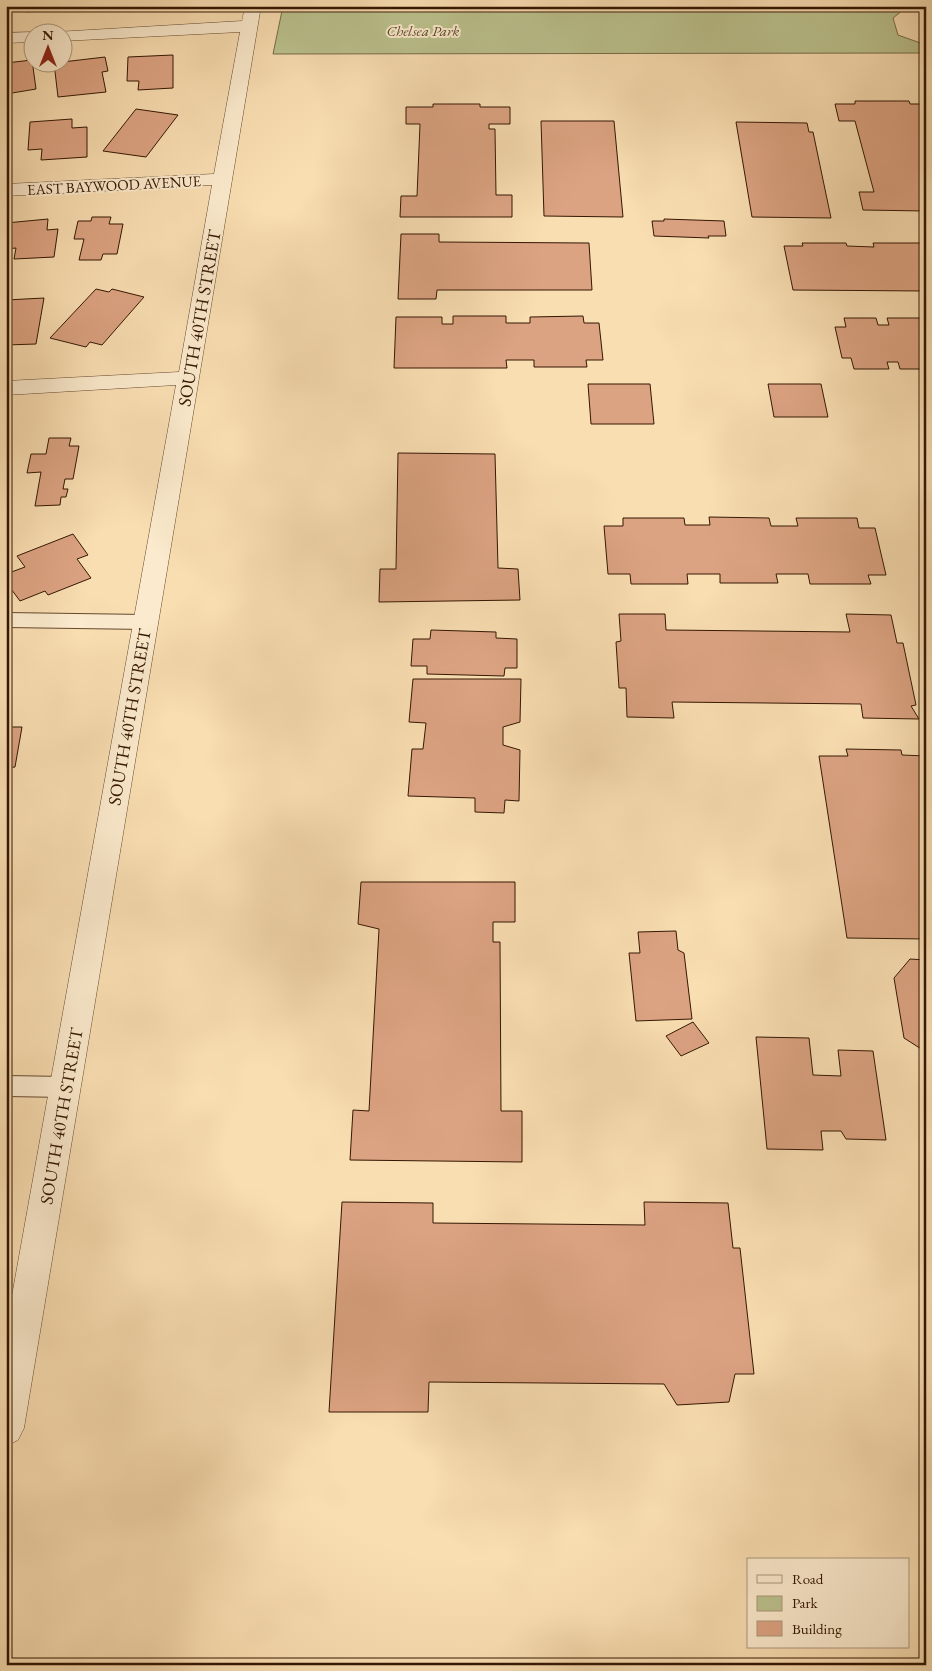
<svg xmlns="http://www.w3.org/2000/svg" width="932" height="1671" font-family="'EB Garamond',serif">
<rect width="100%" height="100%" fill="#f9deb2"/>
<filter id="stains"><feTurbulence type="fractalNoise" baseFrequency=".004" numOctaves="4"/><feColorMatrix values="0 0 0 0 .2 0 0 0 0 .09 0 0 0 0 .02 0 0 0 .5 -.17"/></filter>
<radialGradient id="worn" r=".72"><stop offset=".6" stop-color="#630" stop-opacity="0"/><stop offset="1" stop-color="#630" stop-opacity=".3"/></radialGradient>
<path fill="#bbc28e" stroke="#786c48" d="M283,6H908L893,18L898,35L926,45V53L273,54Z"/>
<g fill="#dca382" stroke="#341702">
<path d="M26,6H60V8L27,12Z"/>
<path d="M90,6H131V8L90,11Z"/>
<path d="M146,6H196V8Z"/>
<path d="M173,55V88L138,90L139,81H127L128,57Z"/>
<path d="M105,57L108,71L102,72L106,92L58,97L54,63Z"/>
<path d="M32,60L36,89L6,94V63Z"/>
<path d="M855,101H909L910,104H926V211L863,210L859,192H874L855,121H839L835,104H855Z"/>
<path d="M433,104H480V107H510V124H489V129H495L496,195H512V217H400L401,196H417L420,124H406V107H433Z"/>
<path d="M136,109L178,115L146,157L103,151Z"/>
<path d="M72,119V128L87,127V157L41,160L42,149L28,150L30,122Z"/>
<path d="M541,121H614L623,217L544,216Z"/>
<path d="M736,122L807,123L809,132H813L831,218L752,217Z"/>
<path d="M92,217H111L109,224H123L117,254H103L101,260H79L84,239H74L78,221H91Z"/>
<path d="M48,219L47,230L58,229L54,257L14,259L16,248L6,249V223Z"/>
<path d="M664,219L724,221L726,236H708L709,238L654,236L652,221H664Z"/>
<path d="M401,234H439V242L589,243L592,290H437L436,299H398Z"/>
<path d="M802,243H846L847,246L874,247L873,243H922L923,246H926V291L793,290L784,246H803Z"/>
<path d="M96,289L109,292L112,289L144,297L102,345L90,342L86,347L50,338Z"/>
<path d="M44,298L36,344L6,345V300Z"/>
<path d="M453,316H506V323H530V317L583,316L584,323H599L603,360H586L587,367H534V360H506L507,368H394L396,317H442V324H453Z"/>
<path d="M844,318H876L878,325H889L887,318H926V369H900L898,362H887L889,369H854L851,358H842L835,327H846Z"/>
<path d="M588,384H650L654,424H591Z"/>
<path d="M768,384H821L828,417H774Z"/>
<path d="M49,438H71L69,446H79L73,479H65L63,489H68L66,497H61L60,505L35,506L41,472L27,473L31,454H46Z"/>
<path d="M398,453L495,454L498,568L518,569L520,600L379,602L380,569H396Z"/>
<path d="M709,517L769,518L771,526H798L796,518H857L859,528H875L886,575H868L871,584H810L808,574H776L778,583H720V574H687L688,584H631L630,574H608L604,526H623V518H684L685,525H710Z"/>
<path d="M73,534L88,555L77,559L91,578L48,595L45,591L20,601L6,582V574L25,567L17,556Z"/>
<path d="M619,614H665L666,630L850,632L846,614L891,615L897,643H903L916,705L911,706L919,719L863,718L861,704L672,702L674,718L627,717L626,688H619L616,642L621,641Z"/>
<path d="M431,630L496,632V638L517,639V668H505L504,676L427,674V666H411L413,639H430Z"/>
<path d="M413,679H521L520,722L503,727V745L520,750L519,801L505,800L504,813L475,812V798L408,796L412,749H423L426,723L409,722Z"/>
<path d="M6,727H22L15,767L6,768Z"/>
<path d="M846,749L901,750L902,755L926,756V939L847,938L819,756H848Z"/>
<path d="M361,882H515V922H493V942H500L501,1111H522V1162L350,1160L353,1110L369,1111L379,929L358,924Z"/>
<path d="M676,931L678,950L684,953L692,1019L636,1021L629,953H640L638,932Z"/>
<path d="M910,959L926,960V1052L904,1038L894,978Z"/>
<path d="M693,1022L709,1043L681,1056L666,1036Z"/>
<path d="M756,1037L809,1038L813,1075L841,1076L838,1050L873,1051L886,1140L846,1139L841,1131H821L823,1150L767,1149Z"/>
<path d="M342,1202L433,1203V1223L645,1225L644,1202L728,1203L733,1248H740L754,1374H735L729,1402L677,1405L664,1384L429,1382L428,1412H329Z"/>
</g>
<g fill="none" stroke-linecap="round" stroke-linejoin="round">
<defs>
<g id="service">
<path d="M6,613L146,615L153,617L156,622L153,627L146,629L6,627Z"/>
<path d="M6,1076L66,1077L74,1080L78,1087L74,1094L66,1097L6,1096Z"/>
</g>
<g id="minor">
<path d="M245,6H261L24,1428L18,1440L6,1446V1329L176,385L6,395V381L179,372L212,185L6,196V184L214,174L240,32L62,41V32H56L242,21Z"/>
<path d="M32,32H34H32V42L6,43V33Z"/>
</g>
</defs>
<use href="#service" stroke="#65492e" stroke-width="2"/>
<use href="#minor" stroke="#65492e" stroke-width="1"/>
<use href="#service" fill="#fbeacd" fill-rule="evenodd"/>
<use href="#minor" fill="#fbeacd" fill-rule="evenodd"/>
</g>
<g text-anchor="middle" dominant-baseline="central" stroke-width="4" stroke-linejoin="round" paint-order="stroke">
<g font-size="15" font-style="italic" fill="#5c4a2c" stroke="#fbeacd">
<text x="423" y="30">Chelsea Park</text>
</g>
<g font-size="15" fill="#341702" stroke="#fbeacd">
<text transform="translate(114 185) rotate(-3)">EAST BAYWOOD AVENUE</text>
</g>
<g font-size="18" fill="#341702" stroke="#fbeacd">
<text transform="translate(199 318) rotate(-80)">SOUTH 40TH STREET</text>
<text transform="translate(129 717) rotate(-80)">SOUTH 40TH STREET</text>
<text transform="translate(61 1116) rotate(-80)">SOUTH 40TH STREET</text>
</g>
</g>
<rect width="932" height="1671" fill="none" stroke="#f9deb2" stroke-width="25"/>
<rect x="8" y="8" width="917" height="1656" fill="none" stroke="#341702" stroke-width="2.5"/>
<rect x="12" y="12" width="907" height="1646" fill="none" stroke="#341702"/>
<rect x="747" y="1558" width="162" height="90" fill="#fbeacd" stroke="#ab967c"/>
<rect x="757" y="1575" width="25" height="8" fill="#fbeacd" stroke="#ab967c"/>
<text x="792" y="1584" font-size="15" fill="#341702">Road</text>
<rect x="757" y="1596" width="25" height="15" fill="#bbc28e" stroke="#ab967c"/>
<text x="792" y="1608" font-size="15" fill="#341702">Park</text>
<rect x="757" y="1621" width="25" height="15" fill="#dca382" stroke="#ab967c"/>
<text x="792" y="1634" font-size="15" fill="#341702">Building</text>
<g transform="translate(48 48)"><circle r="24" fill="#fbeacd" stroke="#ab967c"/>
<path d="M0-4L9 19L0 12L-9 19Z" fill="#8f2418"/>
<text y="-8" font-size="14" font-weight="bold" text-anchor="middle" fill="#341702">N</text>
</g>
<rect width="100%" height="100%" filter="url(#stains)"/>
<rect width="100%" height="100%" fill="url(#worn)"/>
</svg>
